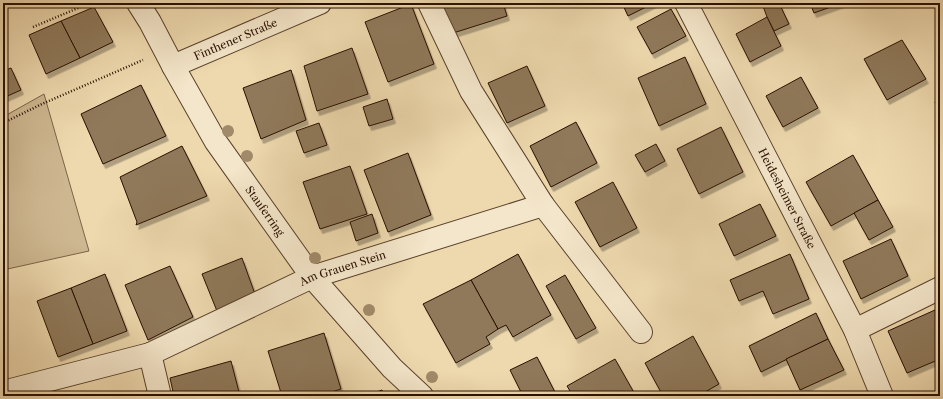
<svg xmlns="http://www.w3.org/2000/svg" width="943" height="399" font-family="'Libre Caslon Text',serif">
<defs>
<filter id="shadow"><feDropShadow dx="2.5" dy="4.5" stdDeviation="0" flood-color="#0004"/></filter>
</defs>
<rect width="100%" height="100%" fill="#eed9ae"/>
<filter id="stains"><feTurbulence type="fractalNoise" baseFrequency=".005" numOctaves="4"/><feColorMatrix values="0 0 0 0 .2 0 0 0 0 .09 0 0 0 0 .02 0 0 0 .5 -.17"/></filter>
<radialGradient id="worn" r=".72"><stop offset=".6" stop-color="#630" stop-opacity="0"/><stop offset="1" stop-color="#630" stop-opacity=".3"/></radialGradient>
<path fill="#cdb790" stroke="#7b6448" d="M44,94L89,251L3,270V117Z"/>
<g fill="#8f795a" stroke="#291000" filter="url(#shadow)">
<path d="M440,3H503L507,16L450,34Z"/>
<path d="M622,3H654L628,16Z"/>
<path d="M770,3H779L789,24L774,31L767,17L763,6Z"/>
<path d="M810,3H842L814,13Z"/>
<path d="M411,4L434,64L388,82L365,22Z"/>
<path d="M94,7L113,42L80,58L61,21Z"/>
<path d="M671,9L686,36L652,54L637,27Z"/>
<path d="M767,17L781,46L750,62L736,34Z"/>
<path d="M61,21L80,58L46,74L29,35Z"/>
<path d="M902,40L926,79L887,100L864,59Z"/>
<path d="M352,48L368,94L317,111L304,66Z"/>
<path d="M685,57L706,104L659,126L638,78Z"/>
<path d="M527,66L545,106L507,123L488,83Z"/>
<path d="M11,68L21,90L3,98V71Z"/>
<path d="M291,70L306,120L261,139L243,88Z"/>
<path d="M801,77L818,108L783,127L766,96Z"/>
<path d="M141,85L166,136L103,164L81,114Z"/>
<path d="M387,99L393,119L369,126L363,107Z"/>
<path d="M940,100V117L935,102Z"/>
<path d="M576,122L597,163L551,187L530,146Z"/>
<path d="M319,123L327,145L304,153L296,131Z"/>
<path d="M721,127L743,172L699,194L677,149Z"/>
<path d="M656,144L665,161L645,172L635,155Z"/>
<path d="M182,146L207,196L136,225L137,222L120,177Z"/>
<path d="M408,153L431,215L388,232L364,170Z"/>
<path d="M853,155L878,200L831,226L806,182Z"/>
<path d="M350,166L367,214L320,229L303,182Z"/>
<path d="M613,182L637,228L600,247L575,202Z"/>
<path d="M878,200L893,227L869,240L854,213Z"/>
<path d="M760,204L776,236L734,256L719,224Z"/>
<path d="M372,214L378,233L356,241L350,222Z"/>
<path d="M891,239L908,276L861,299L843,261Z"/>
<path d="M518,254L551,315L513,337L506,325L498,329L471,280Z"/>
<path d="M790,254L809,299L773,314L763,291L739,301L730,280Z"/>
<path d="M242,258L255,294L217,311L202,274Z"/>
<path d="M170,266L193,317L148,340L125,285Z"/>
<path d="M105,274L127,331L93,344L71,288Z"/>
<path d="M565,275L596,328L576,339L546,286Z"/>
<path d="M471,280L498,329L486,337L490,344L456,363L423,304Z"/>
<path d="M71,288L93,344L58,357L37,301Z"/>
<path d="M935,310L940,322V359L907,373L888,331Z"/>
<path d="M816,313L828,339L761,372L749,346Z"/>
<path d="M324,333L341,389L319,396H282L268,351Z"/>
<path d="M693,336L719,384L698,396H663L645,363Z"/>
<path d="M828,339L844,370L800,390L786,359Z"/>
<path d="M537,357L557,396H523L510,370Z"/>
<path d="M615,359L636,396H573L567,386Z"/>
<path d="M231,361L240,396H174L170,378Z"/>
<path d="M382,390L384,396H366Z"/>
</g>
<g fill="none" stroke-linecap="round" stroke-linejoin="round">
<defs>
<g id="minor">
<path id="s1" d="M138,3L150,22L173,66L216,142L312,277L392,368L422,396"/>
<path d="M429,3L471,91L543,205L641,332"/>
<path id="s2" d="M686,3L855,330L882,396"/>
<path id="s3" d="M173,66L320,3"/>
<path d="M855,330L940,288"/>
<path d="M150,354L160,396"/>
<path id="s4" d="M3,392L150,354L312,277L543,205"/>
</g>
</defs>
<use href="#minor" stroke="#5a422c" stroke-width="24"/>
<g stroke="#291000" stroke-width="2.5" stroke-dasharray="1 2" stroke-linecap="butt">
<path d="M33,27L90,3"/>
<path d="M3,123L42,104L143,60"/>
</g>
<use href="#minor" stroke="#f4e6ca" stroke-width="22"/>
</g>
<g fill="#a18a6a">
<circle cx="228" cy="131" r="6"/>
<circle cx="247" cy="156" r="6"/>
<circle cx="315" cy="258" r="6"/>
<circle cx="369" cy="310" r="6"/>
<circle cx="432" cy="377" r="6"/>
</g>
<g text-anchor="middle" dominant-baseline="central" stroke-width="3" stroke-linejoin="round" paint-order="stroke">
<g font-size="11" fill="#291000" stroke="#f4e6ca">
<text stroke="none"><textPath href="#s3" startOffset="68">Finthener Straße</textPath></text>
<text stroke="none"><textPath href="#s2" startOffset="220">Heidesheimer Straße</textPath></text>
<text stroke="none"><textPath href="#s1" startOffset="244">Stauferring</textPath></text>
<text stroke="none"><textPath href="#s4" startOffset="363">Am Grauen Stein</textPath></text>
</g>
</g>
<rect width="943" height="399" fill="none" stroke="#eed9ae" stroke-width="16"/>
<rect x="4" y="4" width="935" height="391" fill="none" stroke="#291000" stroke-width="2"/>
<rect x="8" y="8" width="927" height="383" fill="none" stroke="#291000"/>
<rect width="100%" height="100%" filter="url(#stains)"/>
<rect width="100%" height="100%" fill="url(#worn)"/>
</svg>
